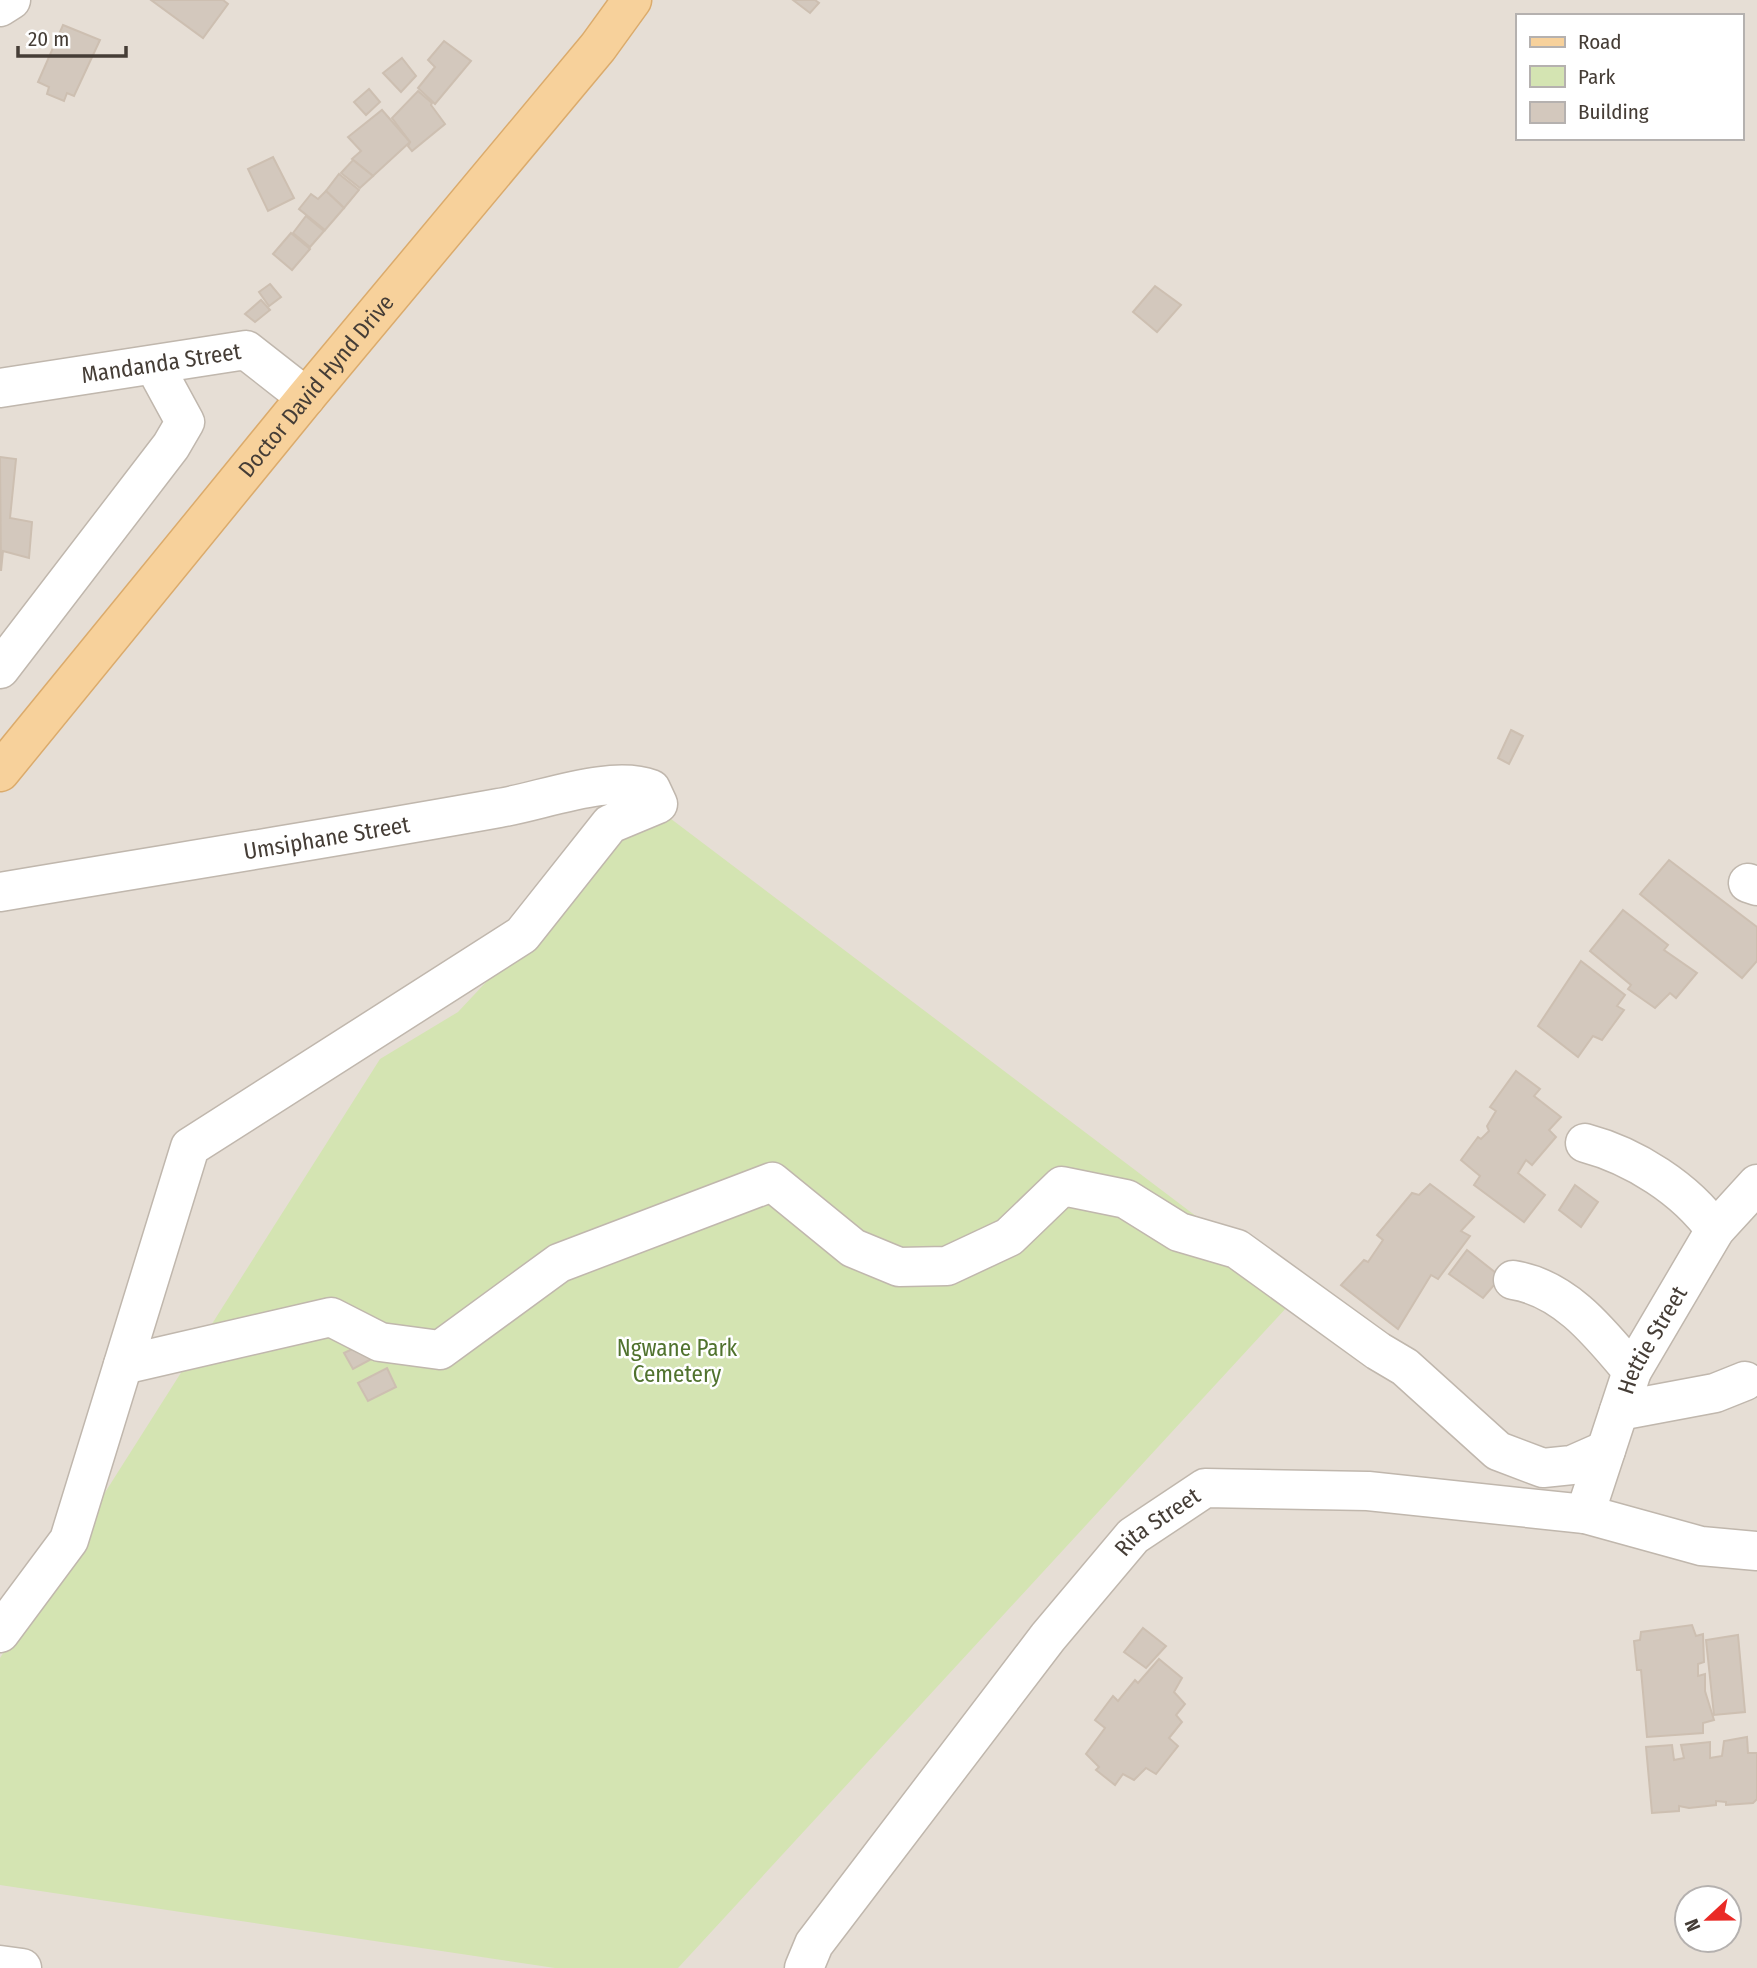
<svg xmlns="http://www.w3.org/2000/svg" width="1757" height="1968" font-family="'Fira Sans Condensed',sans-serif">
<rect width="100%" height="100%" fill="#f2ede7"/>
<path fill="#e6ded5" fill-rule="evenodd" d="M0,0H1757V1968H0ZM1517,16H1741V138H1517ZM1687,1898H1729V1940H1687Z"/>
<path fill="#d4e4b2" d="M642,797L1299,1294L678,1968H555L0,1885V1658L380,1059L458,1012L502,965Z"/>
<g fill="#d3c8bd" stroke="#cdbfb1" stroke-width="2">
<path d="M151,0H223L228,4L203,38Z"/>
<path d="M793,0H815L819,3L810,13Z"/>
<path d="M63,25L100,40L74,96L67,93L64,101L47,94L49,87L38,82Z"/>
<path d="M444,41L471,61L435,104L418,88L435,67L428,60Z"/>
<path d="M402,58L416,76L401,92L383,73Z"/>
<path d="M369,89L380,102L366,115L354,102Z"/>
<path d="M418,91L432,103L431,105L445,124L412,151L408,146L410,142L392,118Z"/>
<path d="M382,110L410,142L373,176L352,159L361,151L348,137Z"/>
<path d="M273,157L294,198L268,211L248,169Z"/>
<path d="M353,160L373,176L360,188L341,173Z"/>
<path d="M339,174L359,190L344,208L326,191Z"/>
<path d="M326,191L344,208L325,230L299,209L311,194L318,199Z"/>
<path d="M306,216L324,231L310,247L293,233Z"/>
<path d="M291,233L310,249L292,270L273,254Z"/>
<path d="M270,284L281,297L269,306L259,292Z"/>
<path d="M1155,286L1181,305L1157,332L1133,312Z"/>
<path d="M261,300L270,310L255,322L245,314Z"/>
<path d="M0,457L16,459L10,518L32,522L29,558L3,551L1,571Z"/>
<path d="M1511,730L1523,736L1509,764L1498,758Z"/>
<path d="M1669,860L1757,927V961L1742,978L1640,894Z"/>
<path d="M1623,910L1668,945L1664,950L1697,973L1676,998L1670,993L1655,1008L1628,989L1631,985L1590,951Z"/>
<path d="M1581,961L1625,995L1617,1006L1624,1010L1602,1040L1593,1036L1578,1057L1538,1026Z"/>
<path d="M1516,1071L1540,1089L1534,1096L1561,1117L1549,1130L1556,1137L1532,1165L1526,1160L1518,1173L1545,1195L1524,1222L1474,1185L1480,1176L1461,1160L1478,1137L1481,1139L1489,1131L1487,1126L1496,1111L1490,1107Z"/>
<path d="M1430,1184L1474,1217L1461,1231L1470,1236L1438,1279L1431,1275L1398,1329L1341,1285L1364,1260L1368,1262L1383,1240L1377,1235L1412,1193L1419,1195Z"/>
<path d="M1575,1185L1598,1202L1581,1227L1559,1210Z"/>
<path d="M1467,1250L1501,1277L1483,1298L1449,1274Z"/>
<path d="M369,1341L377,1356L353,1369L344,1353Z"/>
<path d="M387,1368L396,1387L368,1401L358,1383Z"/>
<path d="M1692,1625L1696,1636L1703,1634L1704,1662L1698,1664V1676L1705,1674V1691L1714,1720L1703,1723V1733L1647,1737L1641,1670H1637L1634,1641L1640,1640L1641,1632Z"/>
<path d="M1143,1628L1166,1646L1146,1668L1124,1652Z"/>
<path d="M1738,1635L1745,1712L1714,1715L1706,1640Z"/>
<path d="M1159,1659L1182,1678L1174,1692L1185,1704L1176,1715L1182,1722L1169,1738L1178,1746L1156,1774L1146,1768L1134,1780L1123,1774L1115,1785L1096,1770L1099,1767L1086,1754L1105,1728L1095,1720L1113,1696L1118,1701L1135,1680L1138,1683Z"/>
<path d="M1747,1737L1748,1753H1757V1799L1753,1803L1726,1805V1802L1716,1801V1805L1689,1808L1679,1806V1811L1652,1813L1646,1747L1672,1745L1674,1760L1684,1758L1681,1745L1710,1742V1758L1722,1756L1724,1741Z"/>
</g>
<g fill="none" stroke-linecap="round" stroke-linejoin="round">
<defs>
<g id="minor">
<path d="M0,7L11,0"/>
<path id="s1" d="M0,388L246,350L306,397"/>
<path d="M0,669L171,446L185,422L154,365"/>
<path d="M1748,883L1757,886"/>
<path id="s2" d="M0,892C166,864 333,838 499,808C542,801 611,774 651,789L658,804L610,824L522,935L190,1147L69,1540L0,1633"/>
<path d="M1585,1143C1634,1156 1686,1189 1715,1230"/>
<path d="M1513,1280C1565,1288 1600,1333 1632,1371"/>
<path d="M123,1365L331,1317L380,1342L440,1350L559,1263L772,1182L853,1248L899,1267L947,1266L1009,1237L1062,1186L1126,1199L1179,1232L1237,1249L1378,1351L1405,1367L1498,1451L1543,1468L1572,1465L1606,1450"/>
<path d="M1619,1411L1715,1393L1745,1381"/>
<path id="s3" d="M1585,1514L1632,1371L1715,1230L1757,1184"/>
<path d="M0,1965L22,1968"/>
<path id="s4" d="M804,1968L814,1944L1048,1637L1133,1536L1205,1488L1368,1491L1585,1514L1701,1546L1757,1551"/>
</g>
<g id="major">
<path id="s5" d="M0,772L306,397L598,47L632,0"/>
</g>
</defs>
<use href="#minor" stroke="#c0b7ad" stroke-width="41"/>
<use href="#major" stroke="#dbab6c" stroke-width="41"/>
<use href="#minor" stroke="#fff" stroke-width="38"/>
<use href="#major" stroke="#f7d19b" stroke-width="38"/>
</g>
<g text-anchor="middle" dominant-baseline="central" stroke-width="5" stroke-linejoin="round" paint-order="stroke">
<g font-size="23" fill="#453d36" stroke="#fff">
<text stroke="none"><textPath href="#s1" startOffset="163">Mandanda Street</textPath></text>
<text stroke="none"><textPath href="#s5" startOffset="499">Doctor David Hynd Drive</textPath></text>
<text stroke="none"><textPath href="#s2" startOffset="331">Umsiphane Street</textPath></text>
<text stroke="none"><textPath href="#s3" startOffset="187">Hettie Street</textPath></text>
<text stroke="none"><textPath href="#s4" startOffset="572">Rita Street</textPath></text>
</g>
<g font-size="23" fill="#50722e" stroke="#fff">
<text x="677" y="1348">Ngwane Park<tspan x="677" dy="26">Cemetery</tspan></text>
</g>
</g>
<rect x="1516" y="14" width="228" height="126" fill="#ffffff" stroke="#b5b1af" stroke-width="2"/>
<rect x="1530" y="37" width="35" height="10" fill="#f7d19b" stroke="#b5b1af" stroke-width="2"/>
<text x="1578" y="49" font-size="21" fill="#453d36">Road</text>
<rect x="1530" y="66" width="35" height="21" fill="#d4e4b2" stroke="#b5b1af" stroke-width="2"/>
<text x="1578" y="84" font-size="21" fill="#453d36">Park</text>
<rect x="1530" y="102" width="35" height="21" fill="#d3c8bd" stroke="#b5b1af" stroke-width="2"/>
<text x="1578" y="119" font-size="21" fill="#453d36">Building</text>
<g transform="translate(1708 1919) rotate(248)"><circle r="33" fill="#ffffff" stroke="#b5b1af" stroke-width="2"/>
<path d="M0-5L12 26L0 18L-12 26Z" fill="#ea2a26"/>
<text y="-10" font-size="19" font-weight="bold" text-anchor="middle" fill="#453d36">N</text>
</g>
<path d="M18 46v10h108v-10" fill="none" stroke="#453d36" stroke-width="3.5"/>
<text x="28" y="46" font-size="21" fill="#453d36" stroke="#ffffff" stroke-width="5" paint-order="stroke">20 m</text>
</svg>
